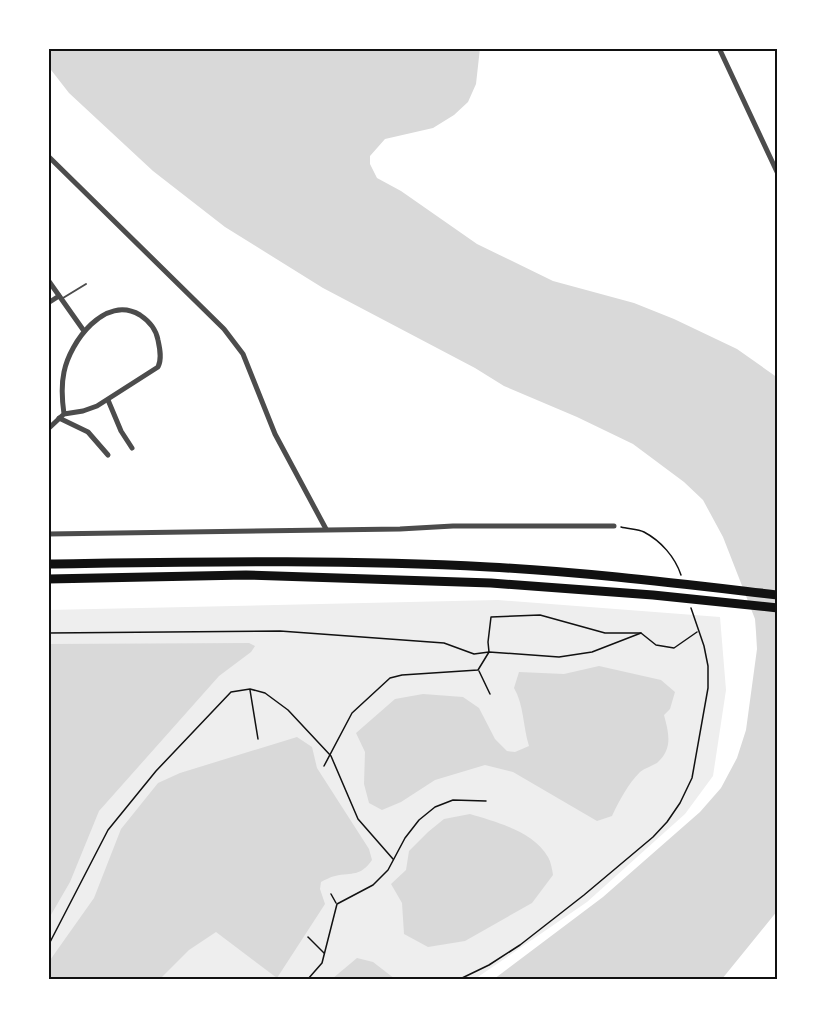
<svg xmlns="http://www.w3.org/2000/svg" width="826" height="1027" font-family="'Fira Sans',sans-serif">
<rect width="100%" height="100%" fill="#fff"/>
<path fill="#eee" d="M498,600L720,617L726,690L713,776L685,814L587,902L475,979H48V610Z"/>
<g fill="#d9d9d9">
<path d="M48,48H480L476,84L468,102L454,115L433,128L385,139L370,156V164L377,178L401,191L477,244L553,281L634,303L674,319L737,349L778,378V910L722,979H494L603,897L700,812L721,788L737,758L746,730L757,649L756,632L755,619L723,537L703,500L684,482L633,444L577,417L504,386L475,368L323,288L225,227L153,171L69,93L48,66Z"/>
<path d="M249,643L255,646L251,652L219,676L99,811L70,882L48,920V644Z"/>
<path d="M599,666L661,680L675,692L670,709L664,715C669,734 673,749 657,763C652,766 645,768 640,772C628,784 619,801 612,816L597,821L513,772L485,765L435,780L401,802L382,810L369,803L364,784L365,752L356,733L395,699L423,694L463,697L479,708L495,739L507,751L515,752L529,746C523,727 524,705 514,688L519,672L564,674Z"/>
<path d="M297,737L312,747L317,768L369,849L372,860C360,877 353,872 335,876C330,877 325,880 321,882L320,889L325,904L277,978L216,932L189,950L160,979H48V963L94,898L121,829L158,783L180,773Z"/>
<path d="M470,814C496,822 533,831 548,857C551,862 552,869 553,875L532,903L465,941L428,947L404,934L402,903L391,884L406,870L409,851L428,832L444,819Z"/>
<path d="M357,958L373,962L395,979H332Z"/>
</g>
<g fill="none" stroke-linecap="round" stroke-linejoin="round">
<g stroke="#111" stroke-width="1.5">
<path d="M621,527C628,529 638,529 644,532C661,541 675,557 681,575"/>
<path d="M48,633L280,631L444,643L474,654L489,652L559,657L592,652L641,633"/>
<path d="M479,671L490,694"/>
<path d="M250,690L258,739"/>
<path d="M324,766L352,713L390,678L402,675L478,670L489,652L488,642L491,617L540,615L605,633H641L656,645L674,648L697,632"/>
<path d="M331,894L336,903"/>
<path d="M308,937L324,953"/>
<path d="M48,946L108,830L156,771L231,692L250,689L265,693L288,710L331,756L358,819L393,859"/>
<path d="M308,979L322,963L337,904L373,885L388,870L405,838L419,820L435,807L453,800L486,801"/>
<path d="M460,979L489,965L520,945L584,895L653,837L667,822L680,803L692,778L708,688V666L704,646L691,608"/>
</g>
<path stroke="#4c4c4c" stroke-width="2" d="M63,298L86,284"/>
<g stroke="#4c4c4c" stroke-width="5">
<path d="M719,48L778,174"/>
<path d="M48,156L224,329L243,354L275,434L326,529"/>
<path d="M48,280L84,331"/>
<path d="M48,303L59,296"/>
<path d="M108,400L121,431L132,448"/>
<path d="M59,418L88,432L108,455"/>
<path d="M48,429L64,414L83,411L97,406L158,367C162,359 160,349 158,340C156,329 149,321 140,315C105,294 70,342 64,372C61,386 62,400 64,414"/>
<path d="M48,534L400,529L453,526H614"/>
</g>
<g stroke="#111" stroke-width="9">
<path d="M48,564C195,562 342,559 489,567C585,572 682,584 778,595"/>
<path d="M48,579L246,575L491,583L653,595L778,608"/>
</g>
</g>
<rect width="826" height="1027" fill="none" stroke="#ffffff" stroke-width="99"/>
<rect x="50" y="50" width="726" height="928" fill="none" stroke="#111" stroke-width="2"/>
</svg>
